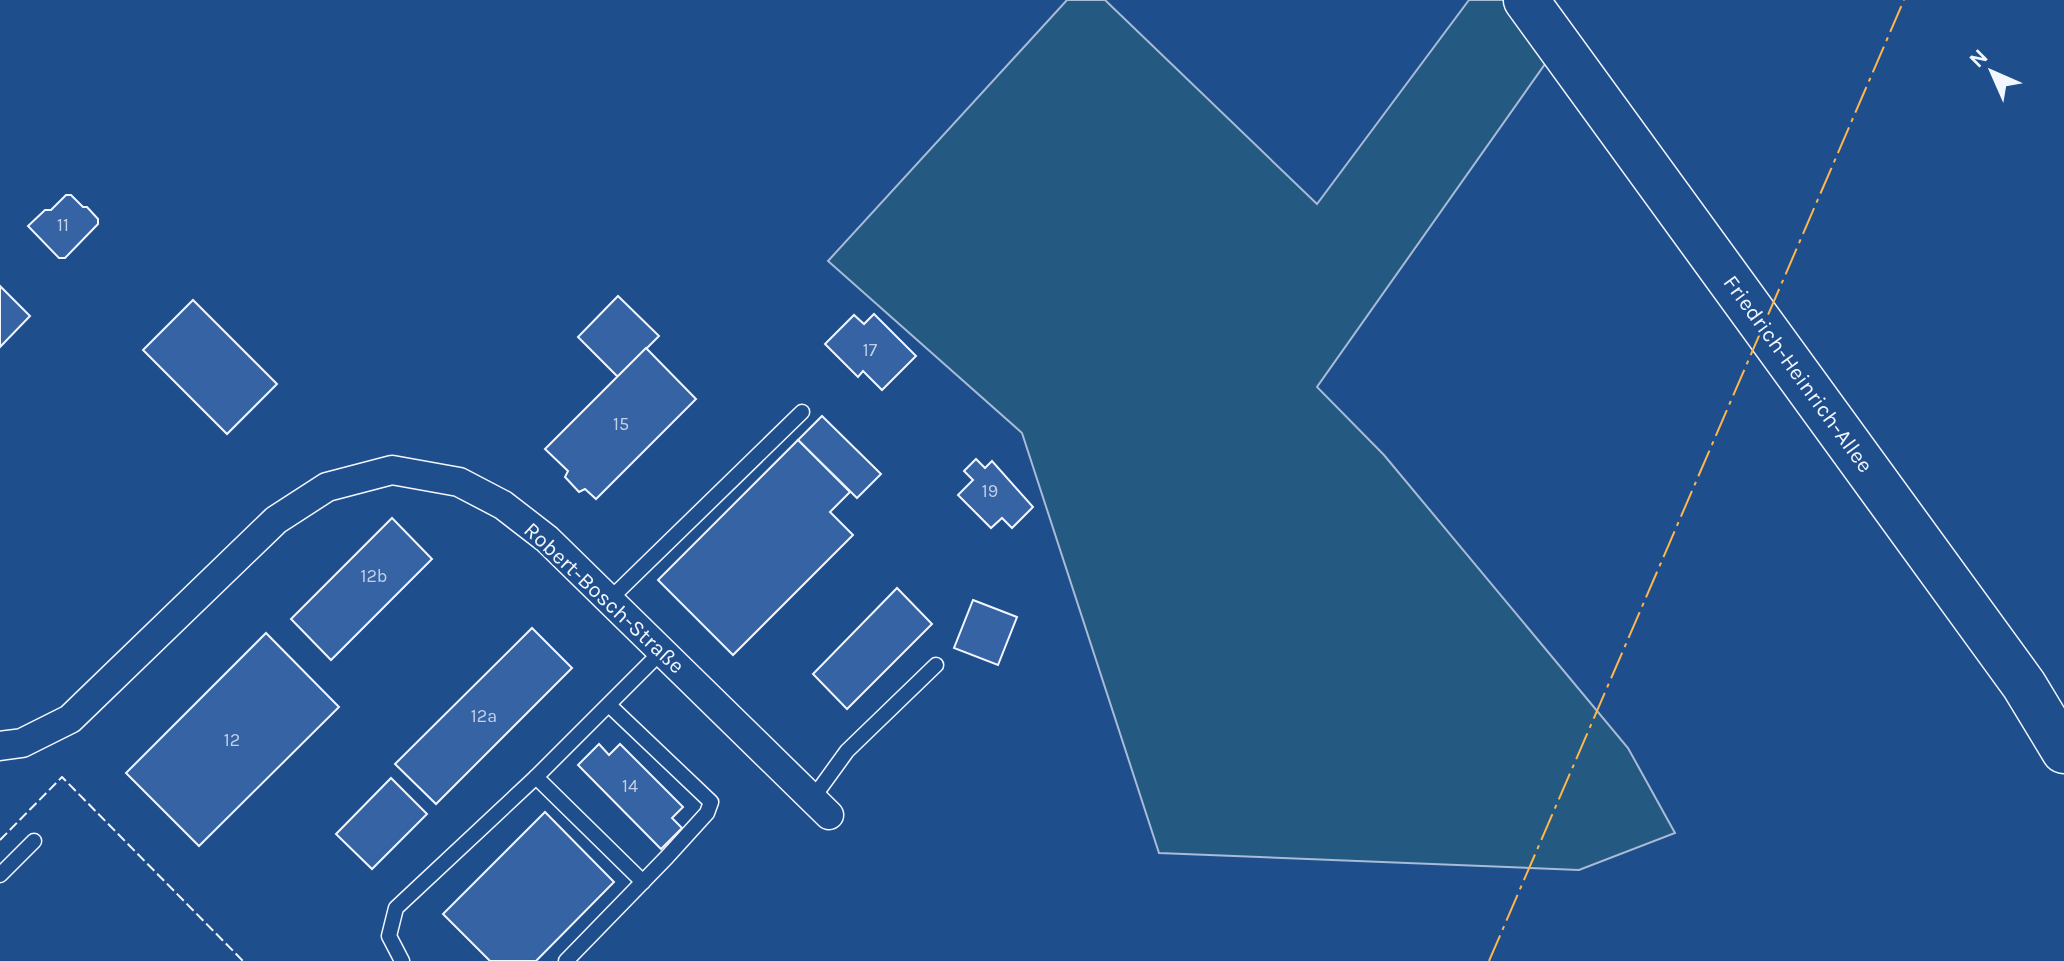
<svg xmlns="http://www.w3.org/2000/svg" width="2064" height="961" font-family="Karla,sans-serif">
<rect width="100%" height="100%" fill="#1f4e8c"/>
<path fill="#245a82" stroke="#a8bbd7" stroke-width="2" d="M1067,0H1105L1317,204L1469,0H1525L1562,40L1317,387L1384,455L1628,748L1675,833L1579,870L1159,853L1022,433L828,261Z"/>
<g fill="#3563a3" stroke="#f2f6ff" stroke-width="2">
<path d="M66,195H71L83,207H87L98,219V224L65,258H59L28,226L45,210H51Z"/>
<path d="M0,286L30,316L0,347Z"/>
<path d="M618,296L659,336L618,377L578,337Z"/>
<path d="M193,300L277,384L227,434L143,350Z"/>
<path d="M874,314L916,356L882,390L863,371L858,377L825,344L854,315L864,324Z"/>
<path d="M646,348L696,399L596,499L585,489L579,492L565,477L568,471L545,449Z"/>
<path d="M822,416L881,474L857,498L798,440Z"/>
<path d="M798,440L850,492L830,512L853,535L733,655L658,580Z"/>
<path d="M976,459L985,468L992,461L1033,507L1012,528L1002,518L991,528L958,495L973,480L964,471Z"/>
<path d="M392,518L432,559L331,660L291,619Z"/>
<path d="M897,588L932,624L847,709L813,674Z"/>
<path d="M973,600L1017,617L998,665L954,648Z"/>
<path d="M532,628L572,668L436,804L395,764Z"/>
<path d="M266,633L339,707L199,846L126,773Z"/>
<path d="M599,744L609,755L620,744L683,807L672,818L682,828L661,849L578,765Z"/>
<path d="M391,778L427,814L372,869L336,834Z"/>
<path d="M545,812L614,882L536,961H490L443,914Z"/>
</g>
<g fill="none" stroke-linecap="round" stroke-linejoin="round">
<defs>
<g id="lane">
<path d="M609,600L802,412"/>
<path d="M536,777L643,882"/>
<path d="M813,798L847,751L936,665"/>
<path d="M0,875L34,841"/>
<path d="M402,961L389,936L396,908L536,777L662,651"/>
<path d="M566,961L667,857L707,813L711,802L609,705"/>
</g>
<path id="street" d="M0,746L22,743L70,719L276,520L327,487L392,470L459,482L503,505L547,539L829,815"/>
<path id="primary" d="M1526,0L2024,685L2064,751"/>
</defs>
<use href="#lane" stroke="#f2f6ff" stroke-width="17"/>
<use href="#street" stroke="#f2f6ff" stroke-width="31"/>
<use href="#primary" stroke="#f2f6ff" stroke-width="47"/>
<use href="#lane" stroke="#1f4e8c" stroke-width="14"/>
<use href="#street" stroke="#1f4e8c" stroke-width="28"/>
<use href="#primary" stroke="#1f4e8c" stroke-width="44"/>
<path stroke="#f2f6ff" stroke-width="2" stroke-dasharray="10 4" stroke-linecap="butt" d="M0,840L62,777L243,961"/>
<path stroke="#ffb74d" stroke-width="2" stroke-dasharray="28 6 4 6" stroke-linecap="butt" d="M1489,961L1904,0"/>
</g>
<g text-anchor="middle" dominant-baseline="central" stroke-width="6" stroke-linejoin="round" paint-order="stroke">
<g font-size="18" fill="#c3d1e8">
<text x="63" y="225">11</text>
<text x="870" y="350">17</text>
<text x="621" y="424">15</text>
<text x="990" y="491">19</text>
<text x="374" y="576">12b</text>
<text x="484" y="716">12a</text>
<text x="232" y="740">12</text>
<text x="630" y="786">14</text>
</g>
<g font-size="22" fill="#f2f6ff" stroke="#1f4e8c">
<text transform="translate(1798 374) rotate(54)">Friedrich-Heinrich-Allee</text>
<text transform="translate(604 598) rotate(43)">Robert-Bosch-Straße</text>
</g>
</g>
<g transform="translate(1992 72) rotate(315)" stroke="#1f4e8c" stroke-width="6" paint-order="stroke">
<path d="M0-6L14 30L0 20L-14 30Z" fill="#f2f6ff"/>
<text y="-12" font-size="22" font-weight="bold" text-anchor="middle" fill="#f2f6ff">N</text>
</g>
</svg>
